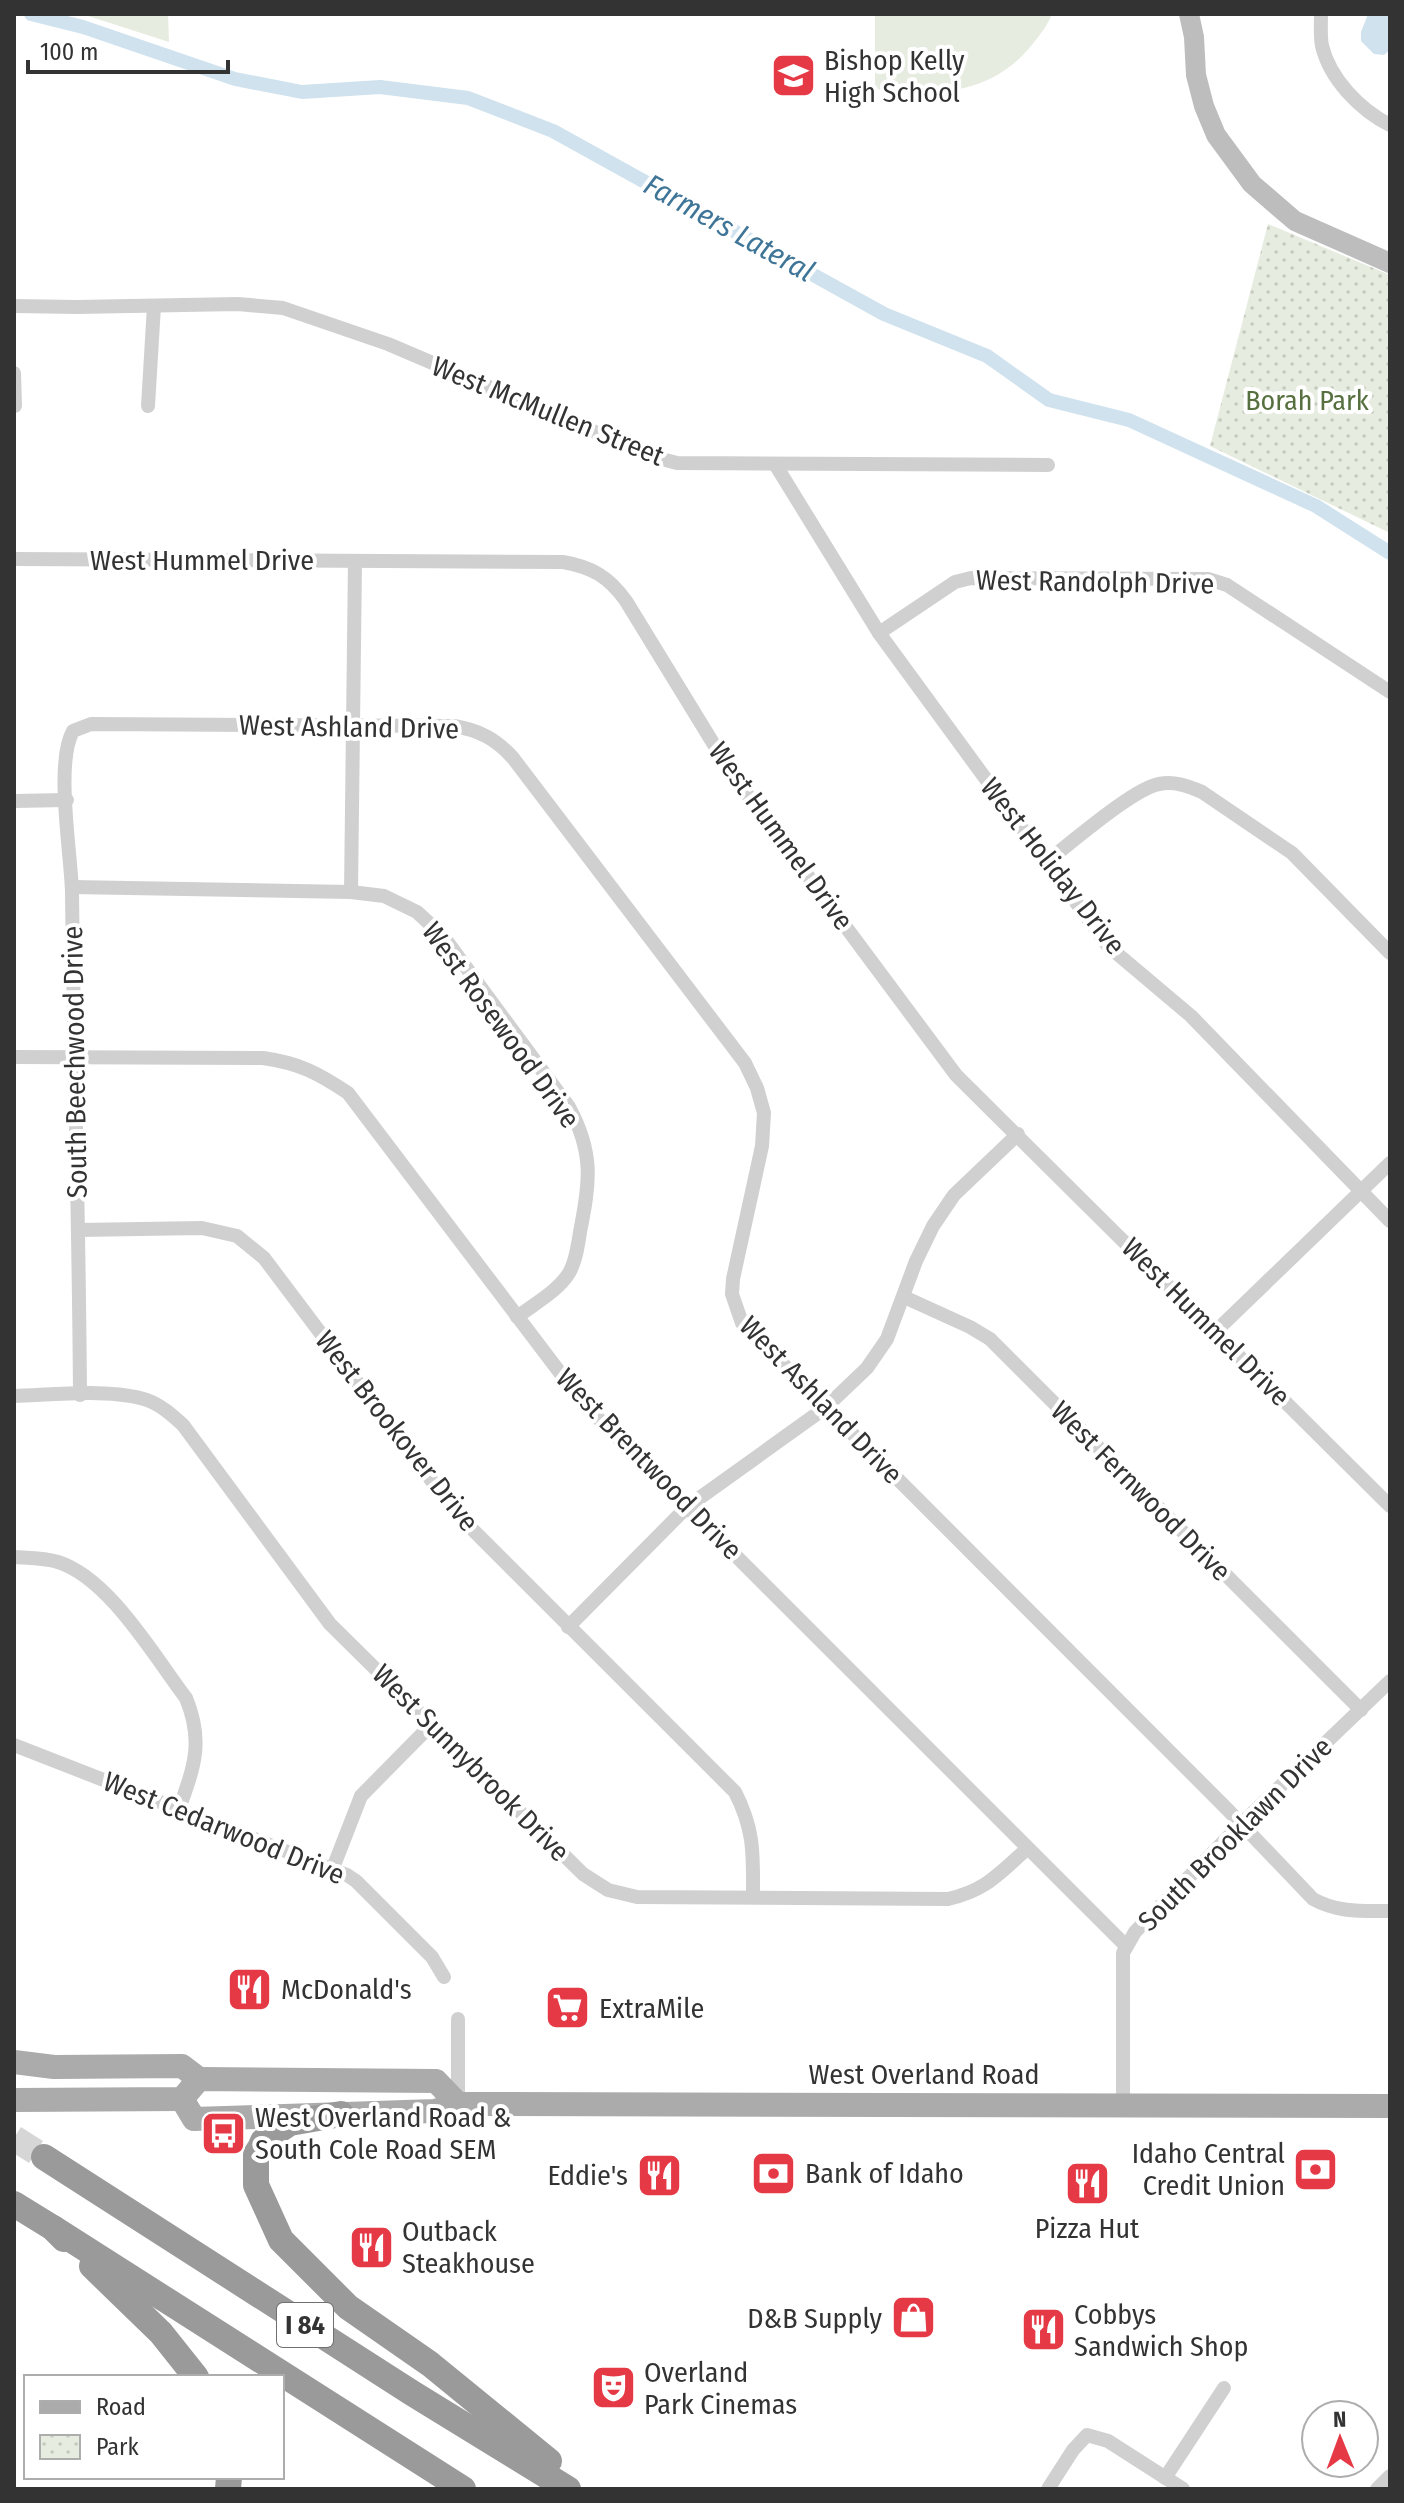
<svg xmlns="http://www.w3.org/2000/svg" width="1404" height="2503" font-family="'Fira Sans Condensed',sans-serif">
<defs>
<pattern id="park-dots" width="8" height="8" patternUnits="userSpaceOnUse" patternTransform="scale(2)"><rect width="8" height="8" fill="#e6ecdf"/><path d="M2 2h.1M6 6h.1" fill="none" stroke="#c6cbc0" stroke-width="1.8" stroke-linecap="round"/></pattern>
</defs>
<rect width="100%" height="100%" fill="#fff"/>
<path fill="url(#park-dots)" d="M1268,224L1390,275V533L1210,446Z"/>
<g fill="#e6ecdf">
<path d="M82,14H168L169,42Z"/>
<path d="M875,14H1052C1048,24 1042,32 1035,41C994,95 937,97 875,89Z"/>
</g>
<path fill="#cfe2ee" d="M1368,14H1390V50L1384,55L1374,54L1361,41V32Z"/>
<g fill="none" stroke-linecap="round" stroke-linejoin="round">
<path stroke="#cfe2ee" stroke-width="14" d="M31,14L83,27L235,79L302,92L380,87L468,98L553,131L884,314L987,356L1049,400L1129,420L1316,506L1390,553"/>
<path stroke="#d6d6d6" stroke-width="26" stroke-dasharray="26 13" stroke-linecap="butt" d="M14,2138L44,2157"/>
<g stroke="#d0d0d0" stroke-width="14">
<path d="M1321,14C1321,24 1320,36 1322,46C1330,79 1360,110 1390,125"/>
<path d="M14,306L77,307L238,304L283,308L388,344L654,457L677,463L1048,465"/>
<path d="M14,373L15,406"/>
<path d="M148,406L154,306"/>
<path d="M775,464L879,633L1108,946L1191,1016L1390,1221"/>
<path d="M14,559L563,562C592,567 609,577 626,601L732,774L956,1075L1390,1506"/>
<path d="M879,633L955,582L971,578L1208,579L1227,585L1390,692"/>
<path d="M14,801L67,800"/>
<path d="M1046,862C1070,844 1134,788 1159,784C1175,781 1188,786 1202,792L1292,853L1390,953"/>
<path d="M72,887L351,892L384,896L417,912L443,936L569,1107C594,1153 590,1182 580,1232C578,1245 576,1261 569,1273C558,1291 534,1304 517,1317"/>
<path d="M351,892L355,561"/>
<path d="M14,1057L263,1058C299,1063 318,1073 348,1093L583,1403L1126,1946"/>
<path d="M79,1230L202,1228L237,1236L264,1258L456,1513L735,1792C755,1831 753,1855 753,1897"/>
<path d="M904,1297L970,1327L990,1339L1361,1710"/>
<path d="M1216,1331L1390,1163"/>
<path d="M80,1395C79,1227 74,1060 72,892C71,853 55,763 73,731L91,724L454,726C479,730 496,739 513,758L745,1063L757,1088L764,1113L762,1146L733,1279L732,1294L742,1323L1228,1810L1313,1899C1338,1913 1363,1911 1390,1911"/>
<path d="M14,1396C51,1395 113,1388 147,1400C161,1405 172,1415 183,1425L330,1624L583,1874L608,1890L637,1897L948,1899C987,1890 998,1874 1027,1849"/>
<path d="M14,1557C28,1558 45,1558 58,1562C109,1578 154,1656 186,1698C204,1742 194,1767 179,1809"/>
<path d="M568,1627L687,1507L825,1408L867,1368L887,1339L916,1261L933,1226L954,1195L1018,1134"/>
<path d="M14,1745L347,1875L356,1881L432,1957L444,1977"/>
<path d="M333,1868L361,1796L431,1725"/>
<path d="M458,2019V2103"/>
<path d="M1123,2104V1953L1135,1932L1241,1824L1390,1681"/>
<path d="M1165,2478L1224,2388"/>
<path d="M1048,2489L1073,2450L1087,2435L1108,2441L1183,2489"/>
<path d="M1377,2489L1390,2476"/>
</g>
<path stroke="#bdbdbd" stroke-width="20" d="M1189,14L1194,37L1196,75L1204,106L1216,135L1252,184L1295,221L1390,263"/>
<g stroke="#ababab" stroke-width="24">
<path d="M14,2062L54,2067L182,2066L199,2079"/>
<path d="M182,2099L194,2119L435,2111L458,2104L1390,2106"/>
<path d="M14,2100L182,2099L199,2079L436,2081L458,2104"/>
</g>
<g stroke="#9a9a9a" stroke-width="26">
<path d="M341,2114L290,2123L263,2141L260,2148L256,2154V2185L281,2240L348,2307L430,2364L549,2461"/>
<path d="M44,2157L412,2393L568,2489"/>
<path d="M14,2204L53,2228L64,2239"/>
<path d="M53,2228L463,2489"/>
<path d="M92,2266L161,2333L196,2377"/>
<path d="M228,2489L229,2477"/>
</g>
</g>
<defs>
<symbol id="school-square" viewBox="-11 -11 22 22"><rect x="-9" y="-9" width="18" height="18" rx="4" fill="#e63946" stroke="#fff"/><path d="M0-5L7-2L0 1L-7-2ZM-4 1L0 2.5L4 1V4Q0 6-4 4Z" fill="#fff"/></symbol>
<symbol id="restaurant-square" viewBox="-11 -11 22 22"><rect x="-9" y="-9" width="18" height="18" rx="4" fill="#e63946" stroke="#fff"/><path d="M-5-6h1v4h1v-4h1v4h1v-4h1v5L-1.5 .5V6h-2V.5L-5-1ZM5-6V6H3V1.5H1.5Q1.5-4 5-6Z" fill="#fff"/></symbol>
<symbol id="supermarket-square" viewBox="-11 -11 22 22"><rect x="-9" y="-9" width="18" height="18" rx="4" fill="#e63946" stroke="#fff"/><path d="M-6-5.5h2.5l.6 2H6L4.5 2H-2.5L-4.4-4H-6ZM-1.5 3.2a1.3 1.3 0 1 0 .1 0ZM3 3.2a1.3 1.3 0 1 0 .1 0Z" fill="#fff"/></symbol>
<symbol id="bus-square" viewBox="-11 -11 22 22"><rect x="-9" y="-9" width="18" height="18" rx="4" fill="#e63946" stroke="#fff"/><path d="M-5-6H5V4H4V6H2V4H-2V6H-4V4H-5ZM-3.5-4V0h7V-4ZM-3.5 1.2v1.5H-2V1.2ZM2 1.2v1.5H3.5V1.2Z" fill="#fff"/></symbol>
<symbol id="bank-square" viewBox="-11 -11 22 22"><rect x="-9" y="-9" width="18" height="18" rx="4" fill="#e63946" stroke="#fff"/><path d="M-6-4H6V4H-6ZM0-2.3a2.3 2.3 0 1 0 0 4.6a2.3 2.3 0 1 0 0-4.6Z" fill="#fff"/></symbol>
<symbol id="shop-square" viewBox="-11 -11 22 22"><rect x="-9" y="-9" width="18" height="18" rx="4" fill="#e63946" stroke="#fff"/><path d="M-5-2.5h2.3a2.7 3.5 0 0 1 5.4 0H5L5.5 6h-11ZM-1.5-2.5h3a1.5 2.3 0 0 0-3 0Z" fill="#fff"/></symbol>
<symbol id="theatre-square" viewBox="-11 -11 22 22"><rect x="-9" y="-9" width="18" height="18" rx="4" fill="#e63946" stroke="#fff"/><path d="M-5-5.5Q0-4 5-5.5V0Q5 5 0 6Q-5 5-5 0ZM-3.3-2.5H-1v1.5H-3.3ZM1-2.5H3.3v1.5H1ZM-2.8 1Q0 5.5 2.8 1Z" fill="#fff"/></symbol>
</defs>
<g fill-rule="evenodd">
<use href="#school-square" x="768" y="50" width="51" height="51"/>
<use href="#restaurant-square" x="224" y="1964" width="51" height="51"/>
<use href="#supermarket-square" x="542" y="1982" width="51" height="51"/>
<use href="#bus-square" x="198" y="2108" width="51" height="51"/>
<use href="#bank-square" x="1290" y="2144" width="51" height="51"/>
<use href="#bank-square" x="748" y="2148" width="51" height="51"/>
<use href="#restaurant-square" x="634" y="2150" width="51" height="51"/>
<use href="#restaurant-square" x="1062" y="2158" width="51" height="51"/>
<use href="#restaurant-square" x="346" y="2222" width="51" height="51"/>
<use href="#shop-square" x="888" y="2292" width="51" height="51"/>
<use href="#restaurant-square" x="1018" y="2304" width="51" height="51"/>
<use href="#theatre-square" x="588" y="2362" width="51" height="51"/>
</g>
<g text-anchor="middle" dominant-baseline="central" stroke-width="8" stroke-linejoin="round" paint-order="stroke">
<rect fill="#fff" stroke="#707070" stroke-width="2" x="277" y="2303" width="56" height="44" rx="6"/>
<g font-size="26" font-weight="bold" fill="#333">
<text x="305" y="2325">I 84</text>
</g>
<g font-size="28" fill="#333" stroke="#fff" text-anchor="start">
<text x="824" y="60">Bishop Kelly<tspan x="824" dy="32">High School</tspan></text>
<text x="281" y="1989">McDonald's</text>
<text x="599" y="2008">ExtraMile</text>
<text x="255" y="2117">West Overland Road &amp;<tspan x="255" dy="32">South Cole Road SEM</tspan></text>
<text x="1285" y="2153" text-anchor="end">Idaho Central<tspan x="1285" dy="32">Credit Union</tspan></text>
<text x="805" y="2173">Bank of Idaho</text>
<text x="628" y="2175" text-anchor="end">Eddie's</text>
<text x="1087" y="2228" text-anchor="middle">Pizza Hut</text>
<text x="402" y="2231">Outback<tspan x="402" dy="32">Steakhouse</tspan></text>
<text x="1074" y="2314">Cobbys<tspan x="1074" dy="32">Sandwich Shop</tspan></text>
<text x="882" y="2318" text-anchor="end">D&amp;B Supply</text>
<text x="644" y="2372">Overland<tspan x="644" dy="32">Park Cinemas</tspan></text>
</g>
<g font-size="28" fill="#56703f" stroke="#fff">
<text x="1307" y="400">Borah Park</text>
</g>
<g font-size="28" fill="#333" stroke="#fff">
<text transform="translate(548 411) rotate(22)">West McMullen Street</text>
<text x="202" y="560">West Hummel Drive</text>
<text transform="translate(1095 582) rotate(1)">West Randolph Drive</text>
<text transform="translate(349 727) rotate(1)">West Ashland Drive</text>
<text transform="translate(781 836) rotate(54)">West Hummel Drive</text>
<text transform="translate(1053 866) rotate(52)">West Holiday Drive</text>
<text transform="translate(501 1025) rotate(54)">West Rosewood Drive</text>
<text transform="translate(75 1062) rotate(-91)">South Beechwood Drive</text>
<text transform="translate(1206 1322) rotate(45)">West Hummel Drive</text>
<text transform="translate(821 1400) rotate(46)">West Ashland Drive</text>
<text transform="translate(397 1431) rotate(52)">West Brookover Drive</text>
<text transform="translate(649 1464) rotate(46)">West Brentwood Drive</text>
<text transform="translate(1141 1491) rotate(45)">West Fernwood Drive</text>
<text transform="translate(471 1763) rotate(45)">West Sunnybrook Drive</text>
<text transform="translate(224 1828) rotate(22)">West Cedarwood Drive</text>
<text transform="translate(1235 1834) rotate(-45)">South Brooklawn Drive</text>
<text x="924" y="2074">West Overland Road</text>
</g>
<g font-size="30" font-style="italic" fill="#3f7597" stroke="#fff">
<text transform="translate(729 228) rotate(29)">Farmers Lateral</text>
</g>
</g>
<rect width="1404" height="2503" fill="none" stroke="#333333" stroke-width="32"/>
<rect x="24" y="2375" width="260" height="104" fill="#ffffff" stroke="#adadad" stroke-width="2"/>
<rect x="40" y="2401" width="40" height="12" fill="#ababab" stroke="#adadad" stroke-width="2"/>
<text x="96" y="2415" font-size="24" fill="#333333">Road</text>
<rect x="40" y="2435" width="40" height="24" fill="url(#park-dots)" stroke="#adadad" stroke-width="2"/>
<text x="96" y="2455" font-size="24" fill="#333333">Park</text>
<g transform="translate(1340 2439) rotate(359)"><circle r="38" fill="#ffffff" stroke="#adadad" stroke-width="2"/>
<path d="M0-6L14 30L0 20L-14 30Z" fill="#e63946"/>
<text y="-12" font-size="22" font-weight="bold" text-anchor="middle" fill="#333333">N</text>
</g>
<path d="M28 60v12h200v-12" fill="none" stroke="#333333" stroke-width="4"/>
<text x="40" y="60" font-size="24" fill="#333333" stroke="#ffffff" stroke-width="6" paint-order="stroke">100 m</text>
</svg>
